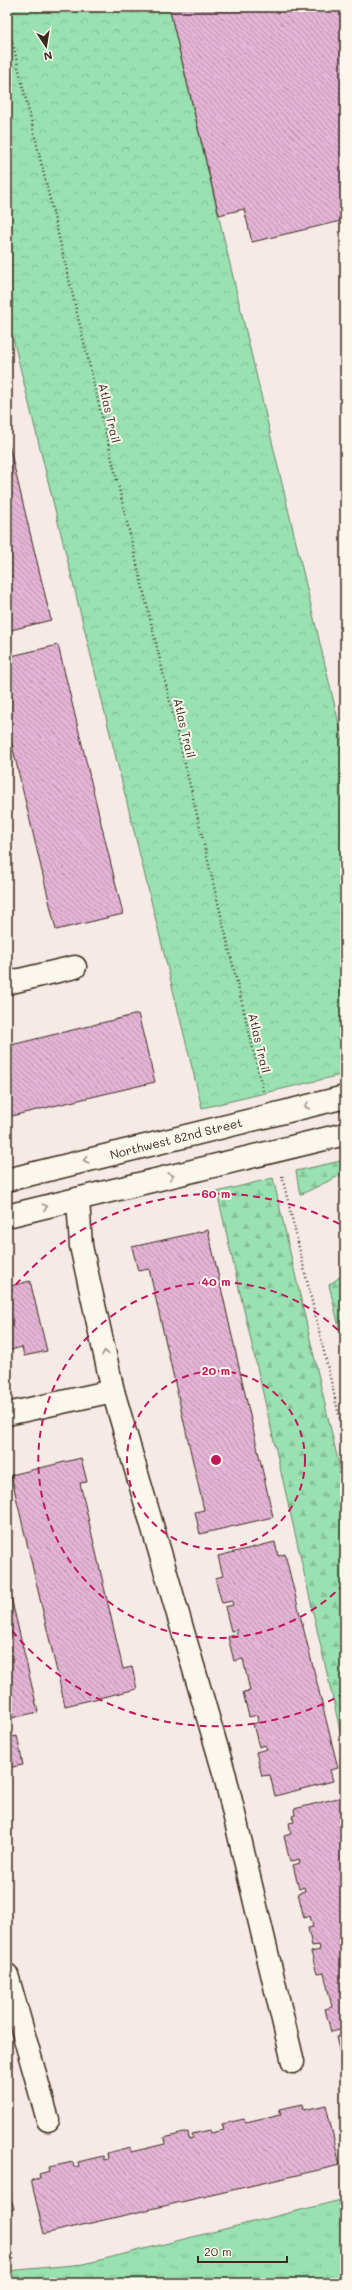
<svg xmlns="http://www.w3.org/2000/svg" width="352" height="2290" font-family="Mali,sans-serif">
<defs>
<pattern id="grass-tufts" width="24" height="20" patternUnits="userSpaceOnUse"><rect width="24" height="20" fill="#99e1b0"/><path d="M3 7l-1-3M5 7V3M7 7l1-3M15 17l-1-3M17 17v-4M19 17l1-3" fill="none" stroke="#85c197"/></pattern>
<pattern id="forest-firs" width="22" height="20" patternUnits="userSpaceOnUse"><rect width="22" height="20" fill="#99e1b0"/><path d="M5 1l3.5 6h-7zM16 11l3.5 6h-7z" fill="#85c197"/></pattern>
<pattern id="park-crowns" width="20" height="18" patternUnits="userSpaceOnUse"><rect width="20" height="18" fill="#99e1b0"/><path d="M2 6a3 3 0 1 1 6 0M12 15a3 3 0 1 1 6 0" fill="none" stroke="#85c197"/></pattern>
<pattern id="building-back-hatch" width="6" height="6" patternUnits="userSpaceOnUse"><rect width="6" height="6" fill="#e3b4d5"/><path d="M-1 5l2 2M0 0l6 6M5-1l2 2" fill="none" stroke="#b993ac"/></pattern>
</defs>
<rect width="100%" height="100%" fill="#f6eae7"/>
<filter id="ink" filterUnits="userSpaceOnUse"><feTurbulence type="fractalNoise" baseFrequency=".025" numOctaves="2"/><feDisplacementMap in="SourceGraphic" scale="8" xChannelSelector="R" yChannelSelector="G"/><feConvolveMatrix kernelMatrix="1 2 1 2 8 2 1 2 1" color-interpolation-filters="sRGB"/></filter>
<g filter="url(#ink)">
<path fill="url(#grass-tufts)" stroke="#6a8667" d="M345,2199V2283H7V2271L84,2264Z"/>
<g fill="url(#forest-firs)" stroke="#6a8667">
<path d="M345,1160V1173L300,1195L296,1171Z"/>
<path d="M273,1178L345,1491V1752L217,1192Z"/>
<path d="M345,1273V1352L329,1285Z"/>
</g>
<path fill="url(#park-crowns)" stroke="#6a8667" d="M7,7H169L345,749V1074L202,1108L7,314Z"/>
<g fill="url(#building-back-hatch)" stroke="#3b2a1e">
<path d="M169,7H345V220L252,242L244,209L219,215Z"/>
<path d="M7,437L51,620L7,631Z"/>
<path d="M58,645L123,914L56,930L7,724V657Z"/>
<path d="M138,1014L155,1082L7,1117V1046Z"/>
<path d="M208,1230L273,1517L200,1534L195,1512L204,1510L149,1269L138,1271L132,1247Z"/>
<path d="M30,1281L47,1351L24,1356L22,1347L7,1351V1287Z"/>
<path d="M81,1458L87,1482L80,1483L123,1669L132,1667L137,1689L65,1706L11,1475Z"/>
<path d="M275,1542L278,1556L285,1554L338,1768L330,1770L333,1781L275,1796L270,1775L262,1776L256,1752L267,1749L265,1745L259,1747L253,1724L258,1722L257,1715L249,1717L243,1692L250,1691L243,1659L234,1661L228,1637L237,1634V1630L231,1631L225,1607L233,1605L232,1601L222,1603L215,1578L223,1576L218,1556Z"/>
<path d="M7,1580L38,1712L7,1719Z"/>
<path d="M17,1736L23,1765L7,1768V1738Z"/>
<path d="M342,1797L345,1807V2060L343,2053L340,2054L336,2037L341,2035L340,2030L331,2032L325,2009L332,2007L324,1973L317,1974L311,1952L320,1950L319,1945L312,1946L308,1928L313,1927L310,1916L304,1918L298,1893L305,1891L304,1887L299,1889L293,1865L300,1863L299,1859L290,1862L284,1836L291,1834L289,1823L294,1822L292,1816L295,1815L294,1809Z"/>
<path d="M345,2066V2091L339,2068Z"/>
<path d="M303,2104L304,2110L326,2105L340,2165L44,2234L31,2180L40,2178L39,2174L50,2171L49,2167L73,2162L74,2167L79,2166L78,2162L103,2156L104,2160L108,2159L107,2153L130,2147L131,2152L165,2144L164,2138L188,2132L189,2139L193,2138L192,2134L210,2130L211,2133L224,2130L222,2124L244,2119L246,2122L281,2114L279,2109Z"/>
<path d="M7,2183L14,2209L7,2211Z"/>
<path d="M7,2211L12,2230L7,2231Z"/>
</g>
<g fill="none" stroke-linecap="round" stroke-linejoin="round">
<defs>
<g id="minor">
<path d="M7,983L75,967"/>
<path d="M7,1180L345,1097"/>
<path d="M78,1199L81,1246L113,1391L225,1776L293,2062"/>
<path d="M7,1216L345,1134"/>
<path d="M7,1414L113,1391"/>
<path d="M7,1975L48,2120"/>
</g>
</defs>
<use href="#minor" stroke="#3b2a1e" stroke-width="25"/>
<g stroke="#3b2a1e" stroke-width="2.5" stroke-dasharray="1 3" stroke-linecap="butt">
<path d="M7,20L263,1091"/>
<path d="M282,1176L345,1440"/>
</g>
<use href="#minor" stroke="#fbf7ec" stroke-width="22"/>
</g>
<defs><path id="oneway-chevron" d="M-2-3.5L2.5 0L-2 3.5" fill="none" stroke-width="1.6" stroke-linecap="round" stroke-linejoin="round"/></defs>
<g stroke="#9b9085">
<use href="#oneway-chevron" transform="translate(307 1106) rotate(166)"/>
<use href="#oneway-chevron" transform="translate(86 1160) rotate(166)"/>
<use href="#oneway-chevron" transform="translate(171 1176) rotate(-14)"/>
<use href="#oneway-chevron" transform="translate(45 1207) rotate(-14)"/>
<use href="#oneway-chevron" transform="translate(105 1353) rotate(-101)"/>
</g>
</g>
<g fill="none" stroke="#c2185b" stroke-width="2" stroke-dasharray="7 5">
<circle cx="216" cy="1460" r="89"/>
<path d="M344 1584A178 178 0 1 1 344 1336"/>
<path d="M345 1693A266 266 0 0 1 8 1626M8 1294A266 266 0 0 1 345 1227"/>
</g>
<g text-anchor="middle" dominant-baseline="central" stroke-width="4" stroke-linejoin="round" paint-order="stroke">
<g font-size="12" fill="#3b2a1e" stroke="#fbf7ec">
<text transform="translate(110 413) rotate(77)">Atlas Trail</text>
<text transform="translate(185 728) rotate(77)">Atlas Trail</text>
<text transform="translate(260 1043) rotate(77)">Atlas Trail</text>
<text transform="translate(176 1138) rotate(-14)">Northwest 82nd Street</text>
</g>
</g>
<circle cx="216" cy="1460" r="6" fill="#c2185b" stroke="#fbf7ec" stroke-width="2"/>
<g font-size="12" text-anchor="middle" font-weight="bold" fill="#c2185b" stroke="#fbf7ec" stroke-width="4" stroke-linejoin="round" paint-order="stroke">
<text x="216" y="1198">60 m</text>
<text x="216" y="1286">40 m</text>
<text x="216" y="1375">20 m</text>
</g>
<rect width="352" height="2290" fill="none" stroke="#fbf7ec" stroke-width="24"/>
<rect x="12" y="12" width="328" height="2266" fill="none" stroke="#3b2a1e" stroke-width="1.5" filter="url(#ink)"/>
<g transform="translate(46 46) rotate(168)" stroke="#fbf7ec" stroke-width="3" paint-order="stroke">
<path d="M0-3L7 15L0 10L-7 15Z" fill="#3b2a1e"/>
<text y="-6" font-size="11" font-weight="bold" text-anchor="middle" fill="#3b2a1e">N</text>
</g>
<path d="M198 2256v6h89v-6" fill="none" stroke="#3b2a1e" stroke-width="2"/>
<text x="204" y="2256" font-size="12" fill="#3b2a1e" stroke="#fbf7ec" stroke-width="3" paint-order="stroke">20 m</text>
</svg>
